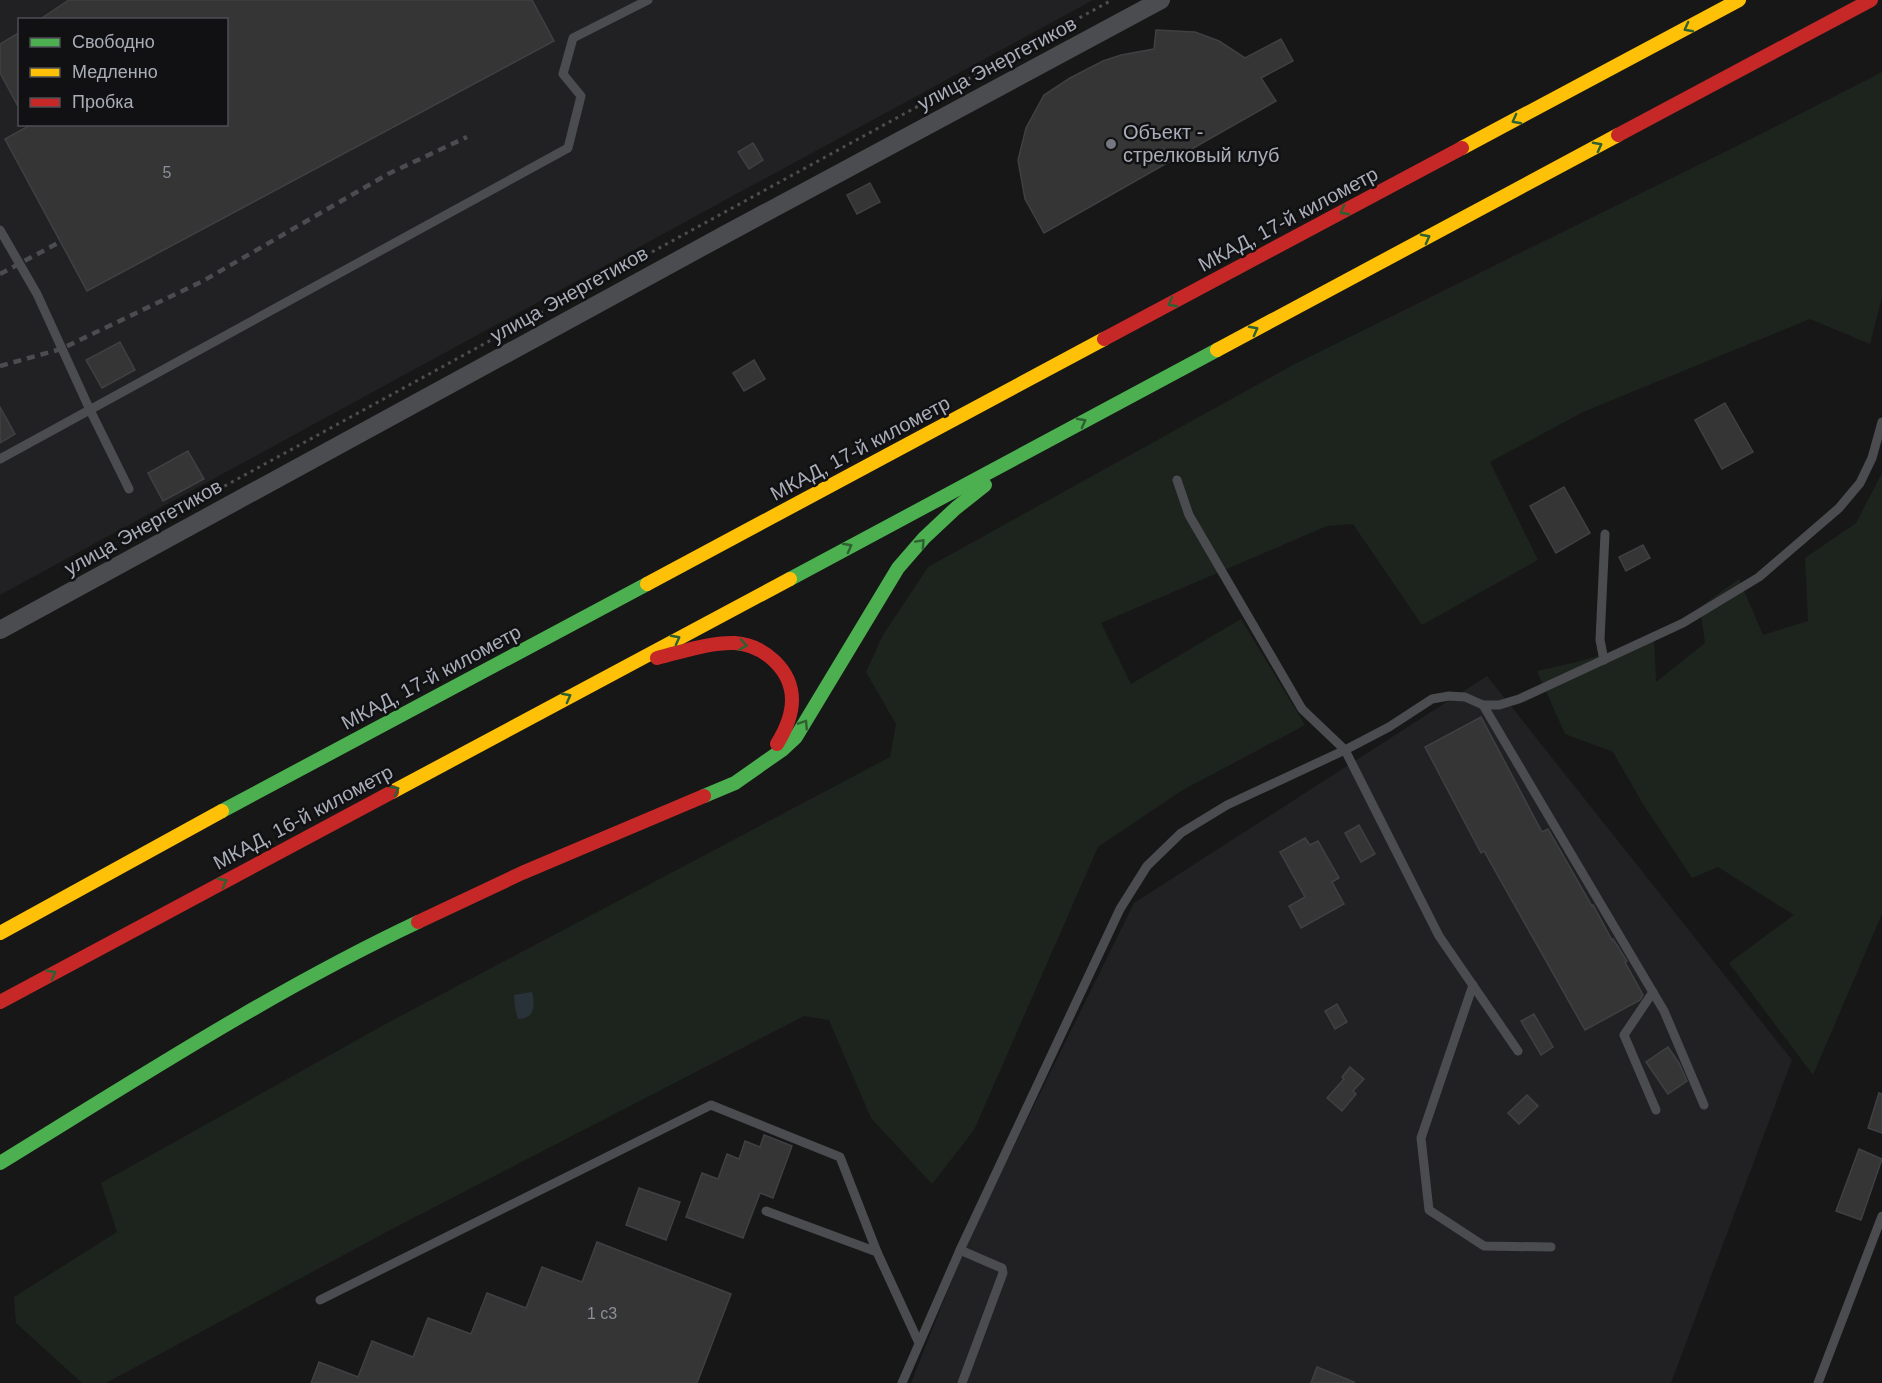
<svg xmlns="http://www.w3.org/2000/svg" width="1882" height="1383" font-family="Arial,sans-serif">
<rect width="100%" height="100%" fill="#171717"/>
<g fill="#212123" fill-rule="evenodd">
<path d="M0,0H1093L0,595ZM20,20H226V124H20Z"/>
<path d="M1487,676L1792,1060L1671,1383H911L969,1237L1134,903Z"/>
</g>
<g fill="#1d241e">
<path d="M1882,72V297L1870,344L1810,319L1583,412L1490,462L1538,560L1422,625L1353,524L1327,526L1101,623L1131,684L1241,619L1305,725L1181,791L1098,847L974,1130L932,1184L871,1118L829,1020L804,1016L392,1229L106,1383H82L16,1323L14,1297L117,1232L101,1183L393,1020L890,757L896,724L866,672L883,635L928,567L1293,365L1753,138Z"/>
<path d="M1882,473V914L1813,1075L1729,963L1794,915L1718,867L1692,878L1643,804L1613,752L1565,734L1537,671L1577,662L1654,639L1656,682L1705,643L1700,607L1739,579L1763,635L1808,621L1805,558L1856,523Z"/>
</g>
<path fill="#2a3239" d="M532,992C535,1005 535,1019 518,1019L515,1008L514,995Z"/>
<g fill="#353536" stroke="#3f4043" stroke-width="1.5">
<path d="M69,0H532L554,41L87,291L5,139L32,124H226V20H39Z"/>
<path d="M1156,30L1195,32L1219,41L1245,58L1281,39L1293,61L1261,78L1276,101L1044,233L1025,199L1018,160L1026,128L1044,95L1070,78L1103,61L1121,55L1154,49Z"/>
<path d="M20,32V110L0,73V44Z"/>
<path d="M753,143L763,160L749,169L738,152Z"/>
<path d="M870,183L880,202L857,214L847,195Z"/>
<path d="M120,342L135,370L102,388L86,360Z"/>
<path d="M754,360L765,379L744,391L733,373Z"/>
<path d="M1725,403L1753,452L1722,469L1695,420Z"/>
<path d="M0,407L15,434L0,443Z"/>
<path d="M188,451L204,479L163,501L148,473Z"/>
<path d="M1564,487L1590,533L1556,553L1530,506Z"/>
<path d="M1643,545L1650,558L1626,571L1619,557Z"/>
<path d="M1481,717L1542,832L1548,829L1592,906L1593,905L1612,940L1613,939L1627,961L1625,962L1643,995L1640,1000L1585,1030L1484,851L1481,853L1425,747Z"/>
<path d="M1359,825L1375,854L1361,862L1345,833Z"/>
<path d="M1305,838L1310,845L1318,841L1339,878L1332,882L1344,904L1301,928L1289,906L1305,897L1280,852Z"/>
<path d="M1337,1004L1347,1022L1335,1029L1325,1011Z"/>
<path d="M1534,1014L1553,1047L1541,1055L1521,1021Z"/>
<path d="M1668,1047L1679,1063L1687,1081L1668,1094L1646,1062Z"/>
<path d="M1350,1067L1364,1079L1353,1091L1356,1094L1342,1111L1327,1098L1344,1079L1342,1077Z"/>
<path d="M1879,1093L1882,1094V1133L1868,1128Z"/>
<path d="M1527,1095L1538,1106L1519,1124L1508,1113Z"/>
<path d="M764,1135L792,1146L773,1198L760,1193L743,1238L686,1217L702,1173L718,1179L727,1154L739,1159L745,1141L760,1147Z"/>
<path d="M1859,1149L1882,1159L1861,1220L1836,1211Z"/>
<path d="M639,1188L680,1202L666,1240L626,1225Z"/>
<path d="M597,1242L731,1294L697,1383H311L319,1362L358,1377L372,1341L413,1357L428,1318L471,1334L487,1293L526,1308L542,1267L582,1282Z"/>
<path d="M1317,1367L1354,1382V1383H1311Z"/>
</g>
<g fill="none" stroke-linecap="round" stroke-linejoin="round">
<path stroke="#4d4e52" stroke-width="3" stroke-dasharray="3 4.5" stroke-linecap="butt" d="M106,551L1112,0"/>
<g stroke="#4b4c50" stroke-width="9">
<path d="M0,230L37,294L90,410L129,489"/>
<path d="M0,459L568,148L581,96L563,74L573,38L648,0"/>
<path d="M1177,480L1189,515L1302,709L1345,750L1439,936L1518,1051"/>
<path d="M1604,660L1600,640L1605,534"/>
<path d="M1483,705L1664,1011L1704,1105"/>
<path d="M1473,985L1421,1138L1429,1210L1484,1246L1551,1247"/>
<path d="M1653,992L1624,1035L1656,1110"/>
<path d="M766,1211L877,1252L919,1343"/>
<path d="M960,1250L997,1266L1002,1268L1003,1273L962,1383"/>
<path d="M320,1300L711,1105L840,1157L877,1252"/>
<path d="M902,1383L960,1250L1120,909L1147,866L1181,833L1227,805L1345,750L1389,727L1432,699L1449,696L1465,697L1483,705H1499L1519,699L1683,623L1759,577L1839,508L1860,483L1872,458L1882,422"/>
<path d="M1818,1383L1882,1216"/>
</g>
<path stroke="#4b4c50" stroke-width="18" d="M0,630L726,234L1161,0"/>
<g stroke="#4caf50" stroke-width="14">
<path d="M790,579L1217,350"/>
<path d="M704,796L735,783L782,750L796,737L898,568L924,538L956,508L985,485"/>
<path d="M222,811L647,584"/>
<path d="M0,1163C137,1079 272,991 418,922"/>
</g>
<g stroke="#ffc107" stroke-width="14">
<path d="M1462,148L1739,0"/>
<path d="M1217,350L1618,135"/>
<path d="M647,584L1104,339"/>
<path d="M392,792L790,579"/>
<path d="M0,933L222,811"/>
</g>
<g stroke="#c62828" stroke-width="14">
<path d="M1618,135L1871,0"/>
<path d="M1104,339L1462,148"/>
<path d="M657,658C682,652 709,642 735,643C764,645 792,670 792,700C792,716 785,731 777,744"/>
<path d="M418,922L522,873L704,796"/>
<path d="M0,1002L392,792"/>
</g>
<g stroke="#4b4c4f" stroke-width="4.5" stroke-dasharray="8 6" stroke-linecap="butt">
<path d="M0,274L58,243"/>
<path d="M0,366L61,349L203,281L388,174L467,137"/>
</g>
</g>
<defs><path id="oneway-chevron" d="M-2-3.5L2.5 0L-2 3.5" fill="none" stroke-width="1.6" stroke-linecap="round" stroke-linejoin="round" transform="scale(1.5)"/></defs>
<g stroke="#2e6032">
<use href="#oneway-chevron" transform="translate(1688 28) rotate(152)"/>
<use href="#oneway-chevron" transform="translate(1516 120) rotate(152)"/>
<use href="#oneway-chevron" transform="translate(1598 146) rotate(-28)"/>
<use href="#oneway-chevron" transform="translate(1344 211) rotate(152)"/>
<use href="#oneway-chevron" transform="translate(1426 238) rotate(-28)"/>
<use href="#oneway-chevron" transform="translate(1172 303) rotate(152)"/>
<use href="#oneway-chevron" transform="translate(1254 330) rotate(-28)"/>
<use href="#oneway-chevron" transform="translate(1082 422) rotate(-28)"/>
<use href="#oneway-chevron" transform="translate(921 543) rotate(-47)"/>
<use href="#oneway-chevron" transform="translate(848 547) rotate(-28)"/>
<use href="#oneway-chevron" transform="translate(676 639) rotate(-28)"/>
<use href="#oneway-chevron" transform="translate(743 645) rotate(9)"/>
<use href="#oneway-chevron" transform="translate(567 697) rotate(-28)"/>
<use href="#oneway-chevron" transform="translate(804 724) rotate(-57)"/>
<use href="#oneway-chevron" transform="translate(395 790) rotate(-28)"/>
<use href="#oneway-chevron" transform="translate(223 882) rotate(-28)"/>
<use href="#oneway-chevron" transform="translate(52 974) rotate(-28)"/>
</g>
<circle fill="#757880" stroke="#111113" stroke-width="2" cx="1111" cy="144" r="6"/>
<g text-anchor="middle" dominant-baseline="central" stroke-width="5" stroke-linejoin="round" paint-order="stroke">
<g font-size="16" fill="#8b8f98">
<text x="167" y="172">5</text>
<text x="602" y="1313">1 с3</text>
</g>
<g font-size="20" fill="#a8adb8" stroke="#111113">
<text transform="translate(997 63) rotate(-28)">улица Энергетиков</text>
<text transform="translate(1288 219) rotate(-28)">МКАД, 17-й километр</text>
<text transform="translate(569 294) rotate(-29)">улица Энергетиков</text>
<text transform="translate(860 448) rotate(-28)">МКАД, 17-й километр</text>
<text transform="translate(143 527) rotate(-29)">улица Энергетиков</text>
<text transform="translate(431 677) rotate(-28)">МКАД, 17-й километр</text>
<text transform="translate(303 817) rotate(-28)">МКАД, 16-й километр</text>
</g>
<g font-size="20" fill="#a8adb8" stroke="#111113" text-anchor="start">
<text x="1123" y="132">Объект -<tspan x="1123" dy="23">стрелковый клуб</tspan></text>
</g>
</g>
<rect x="18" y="18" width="210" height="108" fill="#111113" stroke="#4d4f55" stroke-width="1.5"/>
<rect x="30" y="38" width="30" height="9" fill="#4caf50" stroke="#4d4f55" stroke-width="1.5"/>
<text x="72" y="48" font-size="18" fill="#a8adb8">Свободно</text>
<rect x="30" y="68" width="30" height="9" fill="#ffc107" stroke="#4d4f55" stroke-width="1.5"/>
<text x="72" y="78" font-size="18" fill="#a8adb8">Медленно</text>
<rect x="30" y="98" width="30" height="9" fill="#c62828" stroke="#4d4f55" stroke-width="1.5"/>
<text x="72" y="108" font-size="18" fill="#a8adb8">Пробка</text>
</svg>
